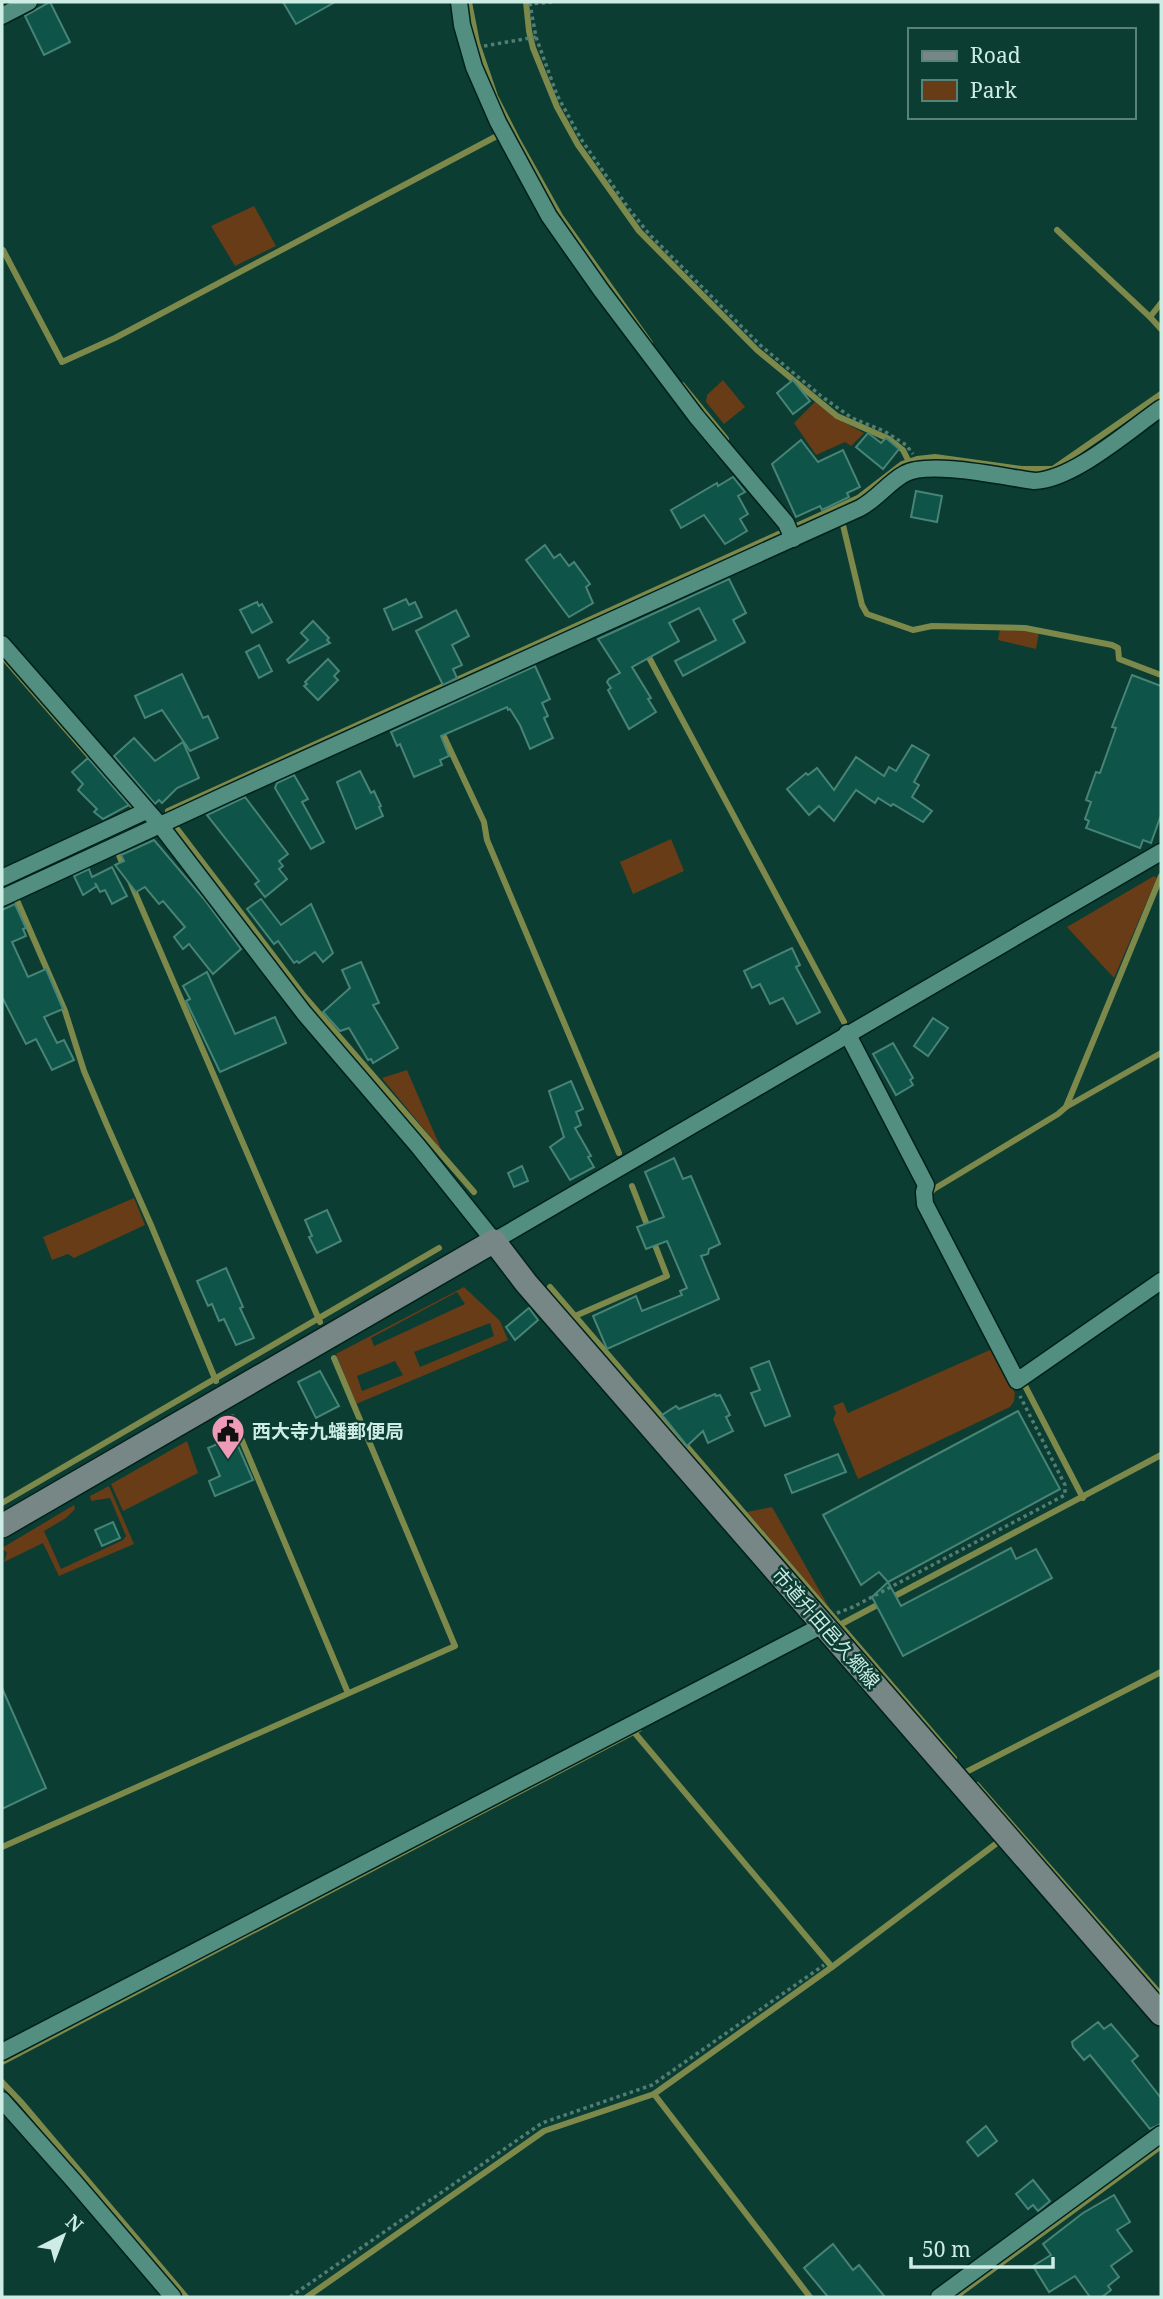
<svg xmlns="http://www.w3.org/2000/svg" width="1163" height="2299" font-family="'Noto Serif','Noto Sans JP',serif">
<rect width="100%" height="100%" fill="#0b3d33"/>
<g fill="#673c17" fill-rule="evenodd">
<path d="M254,206L276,246L235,266L211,226Z"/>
<path d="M723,380L745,407L724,424L706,402L707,395Z"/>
<path d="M815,402L834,417L864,433L851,446L845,442L816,455L794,423Z"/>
<path d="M1000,629L1039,632L1036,649L998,640Z"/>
<path d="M671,839L684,871L633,894L620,862Z"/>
<path d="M1154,876L1157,878L1114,978L1067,927Z"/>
<path d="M407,1070L442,1151L382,1078Z"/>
<path d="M134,1198L145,1225L74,1258L68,1254L52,1260L43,1237Z"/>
<path d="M464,1287L500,1321L508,1340L356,1404L336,1354ZM457,1292L465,1304L374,1346L371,1338ZM490,1323L494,1336L420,1367L414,1352ZM395,1361L403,1375L362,1391L357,1376Z"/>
<path d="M992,1349L1015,1393L1014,1401L1010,1407L858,1479L833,1419L836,1413L833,1406L843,1402L848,1413Z"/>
<path d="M187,1441L198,1473L123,1511L111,1484Z"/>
<path d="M109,1486L134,1544L59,1576L43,1543L4,1562L7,1553L2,1548L74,1505L75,1509L66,1518L44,1531L61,1569L123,1540L126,1536L110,1498L91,1501L90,1496Z"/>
<path d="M772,1507L830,1609L747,1512Z"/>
</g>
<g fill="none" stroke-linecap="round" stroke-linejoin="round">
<g stroke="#7d884b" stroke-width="6">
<path d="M469,2L477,43L495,96L518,141L560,216L650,343"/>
<path d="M526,2L529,31L533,48L557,107L578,145L639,231L757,350L837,416L889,439L903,450L909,462"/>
<path d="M1057,230L1150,317"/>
<path d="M2,251L3,250L62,362L115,338L495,137"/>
<path d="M1161,303L1150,317L1161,329"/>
<path d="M682,385L726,439"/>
<path d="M843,525L862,605L867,614L913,630L932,626L1025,628L1112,645L1118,648L1119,659L1161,675"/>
<path d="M645,650L844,1022"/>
<path d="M2,656L132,805"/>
<path d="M440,728L484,822L487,840L619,1153"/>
<path d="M168,811L858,498L902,464L917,459L935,457L1022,469H1053L1161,394"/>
<path d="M178,830L304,996L474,1192"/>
<path d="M117,850L124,868"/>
<path d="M80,853L138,826"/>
<path d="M130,881L320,1322"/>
<path d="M16,898L65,1011L84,1071L106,1123L151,1225L216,1381"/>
<path d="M1066,1107L1161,1053"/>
<path d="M632,1186L649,1230"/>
<path d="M930,1197V1193L934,1189L1058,1114L1066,1107L1161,876"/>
<path d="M550,1287L954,1758"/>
<path d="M575,1316L667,1276L653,1240"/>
<path d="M1021,1378L1083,1498"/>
<path d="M232,1417L348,1693"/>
<path d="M2,1503L439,1248"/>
<path d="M891,1598L1161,1455"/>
<path d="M832,1629L881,1603"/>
<path d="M966,1772L1161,1672"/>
<path d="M977,1785L1161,1995"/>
<path d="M2,1847L455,1646L334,1358"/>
<path d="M832,1967L997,1843"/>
<path d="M2,2062L639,1729"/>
<path d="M2,2082L21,2102L186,2297"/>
<path d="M654,2094L810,2297"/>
<path d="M307,2297L544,2131L654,2094L832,1967L634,1732"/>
<path d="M955,2297L1161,2146"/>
</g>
</g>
<g fill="#0f5448" stroke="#478476" stroke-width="2">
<path d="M50,2L70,42L44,55L25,16Z"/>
<path d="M283,2H335L296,24Z"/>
<path d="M793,380L810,401L793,414L777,393Z"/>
<path d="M868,433L881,443L886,438L899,449L883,469L856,447Z"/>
<path d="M801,440L818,462L843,450L860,487L847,493L849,497L822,510L820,506L796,517L772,464Z"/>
<path d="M733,477L745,492L738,496L748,514L740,519L747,531L725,544L704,515L681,528L671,510L717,483L718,486Z"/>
<path d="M916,491L942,496L937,522L911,517Z"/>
<path d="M545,545L554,558L560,554L569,566L574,562L590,584L586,587L593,603L569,617L526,560Z"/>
<path d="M729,579L746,613L733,620L745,642L683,676L675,661L716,640L699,608L669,623L679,641L632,667L651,698L648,699L656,712L629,729L608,690L611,688L607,682L609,679L620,673L598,639Z"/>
<path d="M406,599L409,605L415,602L422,617L393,630L384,609Z"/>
<path d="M257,602L259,606L262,604L272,622L252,633L240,610Z"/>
<path d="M456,610L469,636L452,645L462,665L453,669L457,678L443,685L416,631Z"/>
<path d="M313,621L329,638L327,640L330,643L289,663L287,660L308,640L301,633Z"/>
<path d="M259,645L272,671L259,678L246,652Z"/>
<path d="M328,659L339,671L334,676L338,680L318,700L304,686L307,684L305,682Z"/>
<path d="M535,666L550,699L542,703L548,716L544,718L553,738L530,749L520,725L510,709L508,710L507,707L441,736L449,756L440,760L442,765L414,777L400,744L397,746L391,732Z"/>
<path d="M182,674L203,718L208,716L218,738L190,751L162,710L145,718L135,696Z"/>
<path d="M1132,675L1161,686V815L1151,843L1143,840L1140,848L1086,828L1089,821L1085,819L1091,802L1086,800L1096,772L1100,773L1116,728L1112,727Z"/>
<path d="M134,738L155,761L183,742L199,778L177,788L162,803L159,800L155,804L114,756Z"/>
<path d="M912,745L929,755L914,782L919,785L912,797L932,811L923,822L893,804L891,806L878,798L875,803L856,790L834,821L819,806L809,815L787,789L806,773L808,775L817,768L834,790L856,757L884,776L889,767L896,771Z"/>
<path d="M88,758L129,805L103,819L94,812L97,809L78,790L83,784L72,772Z"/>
<path d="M360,771L371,793L374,791L381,806L379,807L383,816L356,829L337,782Z"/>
<path d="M294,775L308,799L302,802L324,842L311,849L275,788L277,783Z"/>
<path d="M245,797L288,854L279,861L283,866L279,869L287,879L265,897L255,884L259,881L207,815Z"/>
<path d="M154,840L204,899L241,949L213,974L189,944L183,949L174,937L185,927L163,901L159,904L145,887L136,892L115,865L124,861L121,855Z"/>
<path d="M112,867L127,896L112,904L105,890L100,892L95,883L97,886L83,895L74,876L89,869L92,877Z"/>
<path d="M261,899L281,925L311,904L333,953L323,962L315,952L299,963L297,961L294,963L278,941L274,944L247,909Z"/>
<path d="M15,904L26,928L23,929L26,936L12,942L28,977L46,969L63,1009L44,1017L57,1043L64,1040L74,1060L52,1070L36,1039L26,1044L2,997V910Z"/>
<path d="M792,948L800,965L796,967L820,1012L797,1024L783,998L770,1004L760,984L752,988L744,971Z"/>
<path d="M361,962L379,1003L373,1005L398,1048L373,1063L371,1059L368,1060L349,1028L340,1031L323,1012L350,988L342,970Z"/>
<path d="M207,972L235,1034L275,1017L286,1043L220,1072L186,1001L190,999L183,986Z"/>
<path d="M933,1018L948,1028L928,1056L914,1046Z"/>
<path d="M893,1043L913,1078L910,1080L913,1085L896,1095L873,1054Z"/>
<path d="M571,1081L583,1109L576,1112L581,1125L575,1128L591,1156L588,1157L594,1167L570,1180L550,1147L564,1137L549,1091Z"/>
<path d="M674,1158L683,1179L691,1176L720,1244L709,1249L708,1254L701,1256L719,1299L607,1349L593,1316L636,1296L642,1311L682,1295L680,1291L687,1288L667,1241L646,1249L637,1227L664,1217L645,1172Z"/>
<path d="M522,1166L528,1181L514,1187L508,1173Z"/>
<path d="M327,1210L341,1241L317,1253L309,1237L312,1236L305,1220Z"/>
<path d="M226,1268L243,1307L240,1308L254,1338L236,1345L224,1319L219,1321L212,1304L208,1306L197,1281Z"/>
<path d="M529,1308L538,1320L515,1340L506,1327Z"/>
<path d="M769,1361L790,1416L765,1426L751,1393L760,1390L751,1368Z"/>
<path d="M320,1371L339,1406L316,1418L298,1382Z"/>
<path d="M715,1394L716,1396L720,1395L730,1415L726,1417L733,1431L708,1443L703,1431L687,1446L662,1415L676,1406L679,1409Z"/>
<path d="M1018,1411L1060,1489L888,1582L901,1606L1011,1548L1016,1559L1036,1549L1052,1578L903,1656L872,1597L888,1582L879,1572L861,1585L823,1515Z"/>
<path d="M234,1437L253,1480L215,1496L209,1481L220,1476L208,1448Z"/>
<path d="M838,1454L846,1472L792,1493L785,1475Z"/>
<path d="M113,1522L120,1538L102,1546L95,1530Z"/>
<path d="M2,1688L46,1788L2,1809Z"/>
<path d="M1098,2022L1104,2029L1111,2024L1138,2056L1132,2061L1161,2098V2124L1150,2129L1090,2055L1084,2060L1073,2047L1072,2042Z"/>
<path d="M986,2126L997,2141L978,2156L967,2142Z"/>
<path d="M1033,2180L1050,2201L1038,2211L1033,2205L1028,2209L1016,2194Z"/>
<path d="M1114,2195L1130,2222L1117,2230L1132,2251L1111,2266L1119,2277L1108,2286L1111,2290L1102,2297H1090L1075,2276L1049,2292L1033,2266L1051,2255L1043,2244L1083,2213Z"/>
<path d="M833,2244L853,2270L859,2265L885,2297H828L804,2268Z"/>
</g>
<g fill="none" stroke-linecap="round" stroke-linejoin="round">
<defs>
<g id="street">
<path d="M459,2L462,25L474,67L498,122L549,216L601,290L696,416L786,523L793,539"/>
<path d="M2,16L29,2"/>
<path d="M2,644L160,825L304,1013L418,1146L494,1241L1161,852"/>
<path d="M2,878L146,811"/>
<path d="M2,898L225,795L860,508C877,499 888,483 904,474C929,460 1004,477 1034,481C1073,480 1129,430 1161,408"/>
<path d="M847,1033L926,1185L924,1192L925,1204L1017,1381L1161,1281"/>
<path d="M2,2052L823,1625"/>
<path d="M2,2100L73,2180L173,2297"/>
<path d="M939,2297L1161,2134"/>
</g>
<path id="secondary" d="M2,1526L494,1241L526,1283L1161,2014"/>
</defs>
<use href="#street" stroke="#01211b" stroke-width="19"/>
<use href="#secondary" stroke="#01211b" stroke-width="26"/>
<g stroke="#527d73" stroke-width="3.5" stroke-dasharray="3.5 3.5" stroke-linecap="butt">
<path d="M536,37L557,95L581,139L629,209L650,235L759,344L821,396L852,418L884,431L906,445L913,454"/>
<path d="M484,46L536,37L530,4L553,2"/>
<path d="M837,1613L853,1607L1065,1495V1485L1020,1396"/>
<path d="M290,2297L542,2123L652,2085L824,1965"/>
</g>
<use href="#street" stroke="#528f81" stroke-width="16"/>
<use href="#secondary" stroke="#768786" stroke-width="23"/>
</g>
<defs>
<symbol id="civic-pin" viewBox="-11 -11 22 30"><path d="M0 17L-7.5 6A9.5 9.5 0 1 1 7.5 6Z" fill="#ef9ab7" stroke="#0b3d33"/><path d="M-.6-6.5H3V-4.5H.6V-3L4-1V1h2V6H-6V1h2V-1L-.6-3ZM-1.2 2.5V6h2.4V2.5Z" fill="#111"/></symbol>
</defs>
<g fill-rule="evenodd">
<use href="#civic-pin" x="209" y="1412" width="38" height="52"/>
</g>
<g text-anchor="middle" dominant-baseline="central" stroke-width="5" stroke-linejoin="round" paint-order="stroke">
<g font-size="19" font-weight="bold" fill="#cdece3" stroke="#0b3d33" text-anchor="start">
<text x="252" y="1431">西大寺九蟠郵便局</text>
</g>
<g font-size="19" fill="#cdece3" stroke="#0b3d33">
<text transform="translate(826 1628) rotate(49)">市道升田邑久郷線</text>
</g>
</g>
<rect width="1163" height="2299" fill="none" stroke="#cdece3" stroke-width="7"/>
<rect x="908" y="28" width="228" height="91" fill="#0b3d33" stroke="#598379" stroke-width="2"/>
<rect x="922" y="51" width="35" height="10" fill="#768786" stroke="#598379" stroke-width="2"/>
<text x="970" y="63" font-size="21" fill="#cdece3">Road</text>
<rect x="922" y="80" width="35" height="21" fill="#673c17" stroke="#598379" stroke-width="2"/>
<text x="970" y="98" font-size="21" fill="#cdece3">Park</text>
<g transform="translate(63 2236) rotate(42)" stroke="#0b3d33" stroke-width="5" paint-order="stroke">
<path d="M0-5L12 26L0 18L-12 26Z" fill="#cdece3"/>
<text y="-10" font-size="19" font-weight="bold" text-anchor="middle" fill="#cdece3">N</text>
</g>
<path d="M911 2257v10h142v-10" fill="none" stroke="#cdece3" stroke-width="3.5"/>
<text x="922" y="2257" font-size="21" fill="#cdece3" stroke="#0b3d33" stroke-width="5" paint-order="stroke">50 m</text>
</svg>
